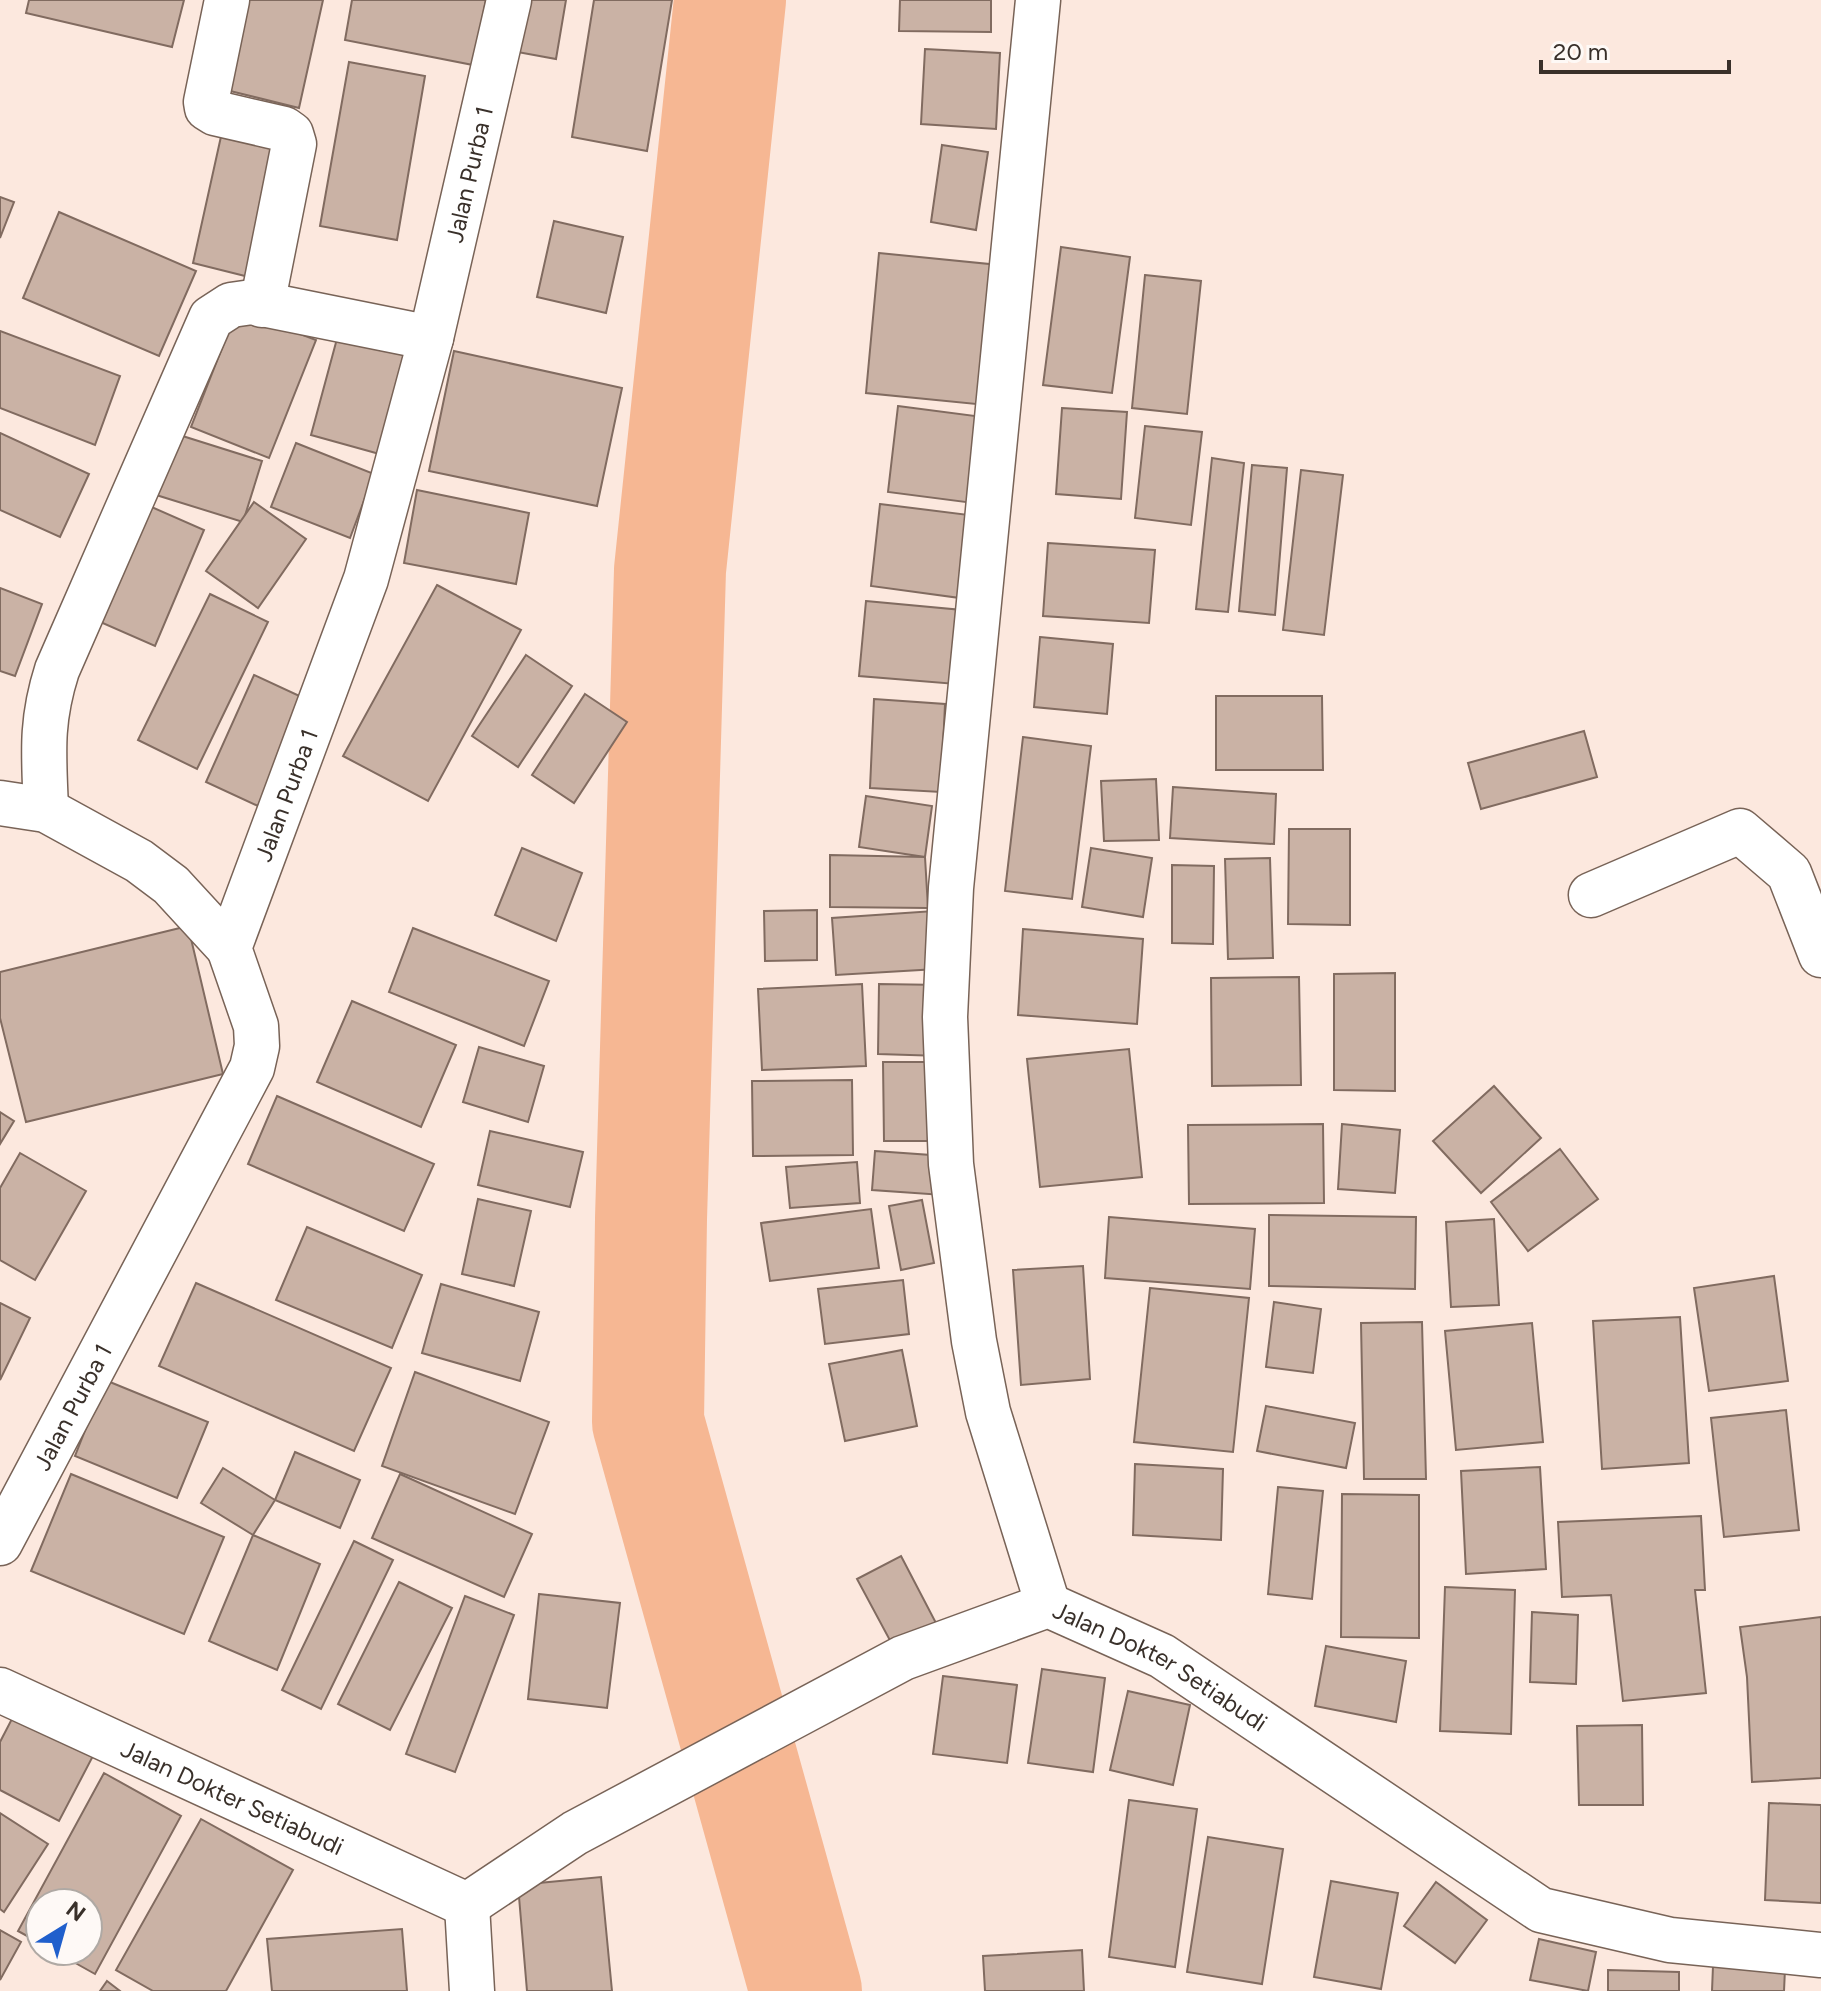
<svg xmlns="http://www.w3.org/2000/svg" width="1821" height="1991" font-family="Figtree,sans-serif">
<rect width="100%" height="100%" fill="#fce8de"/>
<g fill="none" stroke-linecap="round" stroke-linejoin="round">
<path stroke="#f6b793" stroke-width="112" d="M730,0L670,570L651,1219L648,1422L806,1991"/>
</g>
<g fill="#cab2a5" stroke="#816b60" stroke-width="2">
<path d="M29,0H184L172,47L26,13Z"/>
<path d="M247,0H323L299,108L226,90Z"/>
<path d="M352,0H486L473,65L345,40Z"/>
<path d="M515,0H566L556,59L507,50Z"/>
<path d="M594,0H672L647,151L572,137Z"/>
<path d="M900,0H991V32L899,31Z"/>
<path d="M925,49L1000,53L996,129L921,124Z"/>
<path d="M349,62L425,76L397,240L320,226Z"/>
<path d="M222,132L278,145L249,277L193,263Z"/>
<path d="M942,145L988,152L976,230L931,222Z"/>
<path d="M0,197L14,202L0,238Z"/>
<path d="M59,212L196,271L159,356L23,298Z"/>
<path d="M554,221L623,237L606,313L537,297Z"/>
<path d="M1061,247L1130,257L1112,393L1043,385Z"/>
<path d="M879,253L999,265L986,405L866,393Z"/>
<path d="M1145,275L1201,281L1187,414L1132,408Z"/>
<path d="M237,310L316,340L269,458L191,427Z"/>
<path d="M0,331L120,376L95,445L0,408Z"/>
<path d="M338,335L411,356L383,455L311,435Z"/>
<path d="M454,351L622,388L597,506L429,471Z"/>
<path d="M898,406L983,417L973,503L888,492Z"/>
<path d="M1062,408L1127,412L1121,499L1056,494Z"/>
<path d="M1145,426L1202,432L1191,525L1135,518Z"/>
<path d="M0,433L89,474L60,537L0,510Z"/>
<path d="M173,433L262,461L243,522L153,494Z"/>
<path d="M296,443L374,474L350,538L271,507Z"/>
<path d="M1212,458L1244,463L1228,612L1196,609Z"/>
<path d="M1252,465L1287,468L1275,615L1239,611Z"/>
<path d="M1301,470L1343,475L1324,635L1283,630Z"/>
<path d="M417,490L529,513L516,584L404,563Z"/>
<path d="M254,502L306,539L258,608L206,571Z"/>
<path d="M880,504L969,515L960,598L871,586Z"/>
<path d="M147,505L204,530L155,646L98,621Z"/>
<path d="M1048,543L1155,550L1149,623L1043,616Z"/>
<path d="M437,585L521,630L428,801L343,756Z"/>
<path d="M0,588L42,604L15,676L0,671Z"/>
<path d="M210,594L268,622L197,769L138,740Z"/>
<path d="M866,601L962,610L956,684L859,676Z"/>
<path d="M1040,637L1113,644L1107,714L1034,707Z"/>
<path d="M526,655L572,686L518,767L472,736Z"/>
<path d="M254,675L306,699L258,806L206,782Z"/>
<path d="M585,694L627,722L574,803L532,775Z"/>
<path d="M1216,696H1322L1323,770H1216Z"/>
<path d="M874,699L945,704L941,792L870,788Z"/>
<path d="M1584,731L1597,777L1481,809L1468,763Z"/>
<path d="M1023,737L1091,746L1072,899L1005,891Z"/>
<path d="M1156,779L1159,840L1104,841L1101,781Z"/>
<path d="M1173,787L1276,794L1274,844L1170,838Z"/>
<path d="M866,796L932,806L925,857L859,847Z"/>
<path d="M1289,829H1350V925L1288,924Z"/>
<path d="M522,848L582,873L556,941L495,915Z"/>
<path d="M1091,848L1152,858L1143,917L1082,907Z"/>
<path d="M830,855L925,857L928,908L830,907Z"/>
<path d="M1270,858L1273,958L1228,959L1225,859Z"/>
<path d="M1172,865L1214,866L1213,944L1172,943Z"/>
<path d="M817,910V960L765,961L764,911Z"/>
<path d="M934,911L937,969L836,975L832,918Z"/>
<path d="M188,926L223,1074L26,1122L0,1018V972Z"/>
<path d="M413,928L549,981L524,1046L389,992Z"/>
<path d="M1023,929L1143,939L1137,1024L1018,1015Z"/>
<path d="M1395,973V1091L1334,1090V974Z"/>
<path d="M1299,977L1301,1085L1212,1086L1211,978Z"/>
<path d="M862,984L866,1066L762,1070L758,989Z"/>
<path d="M879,984L942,985L941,1056L878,1054Z"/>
<path d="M352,1001L456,1045L421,1127L317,1082Z"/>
<path d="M479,1047L544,1066L528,1122L463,1102Z"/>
<path d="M1129,1049L1142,1177L1040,1187L1027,1059Z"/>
<path d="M883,1062H933L934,1141H884Z"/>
<path d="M852,1080L853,1155L753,1156L752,1081Z"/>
<path d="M1494,1086L1541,1138L1481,1193L1433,1141Z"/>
<path d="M277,1096L434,1164L404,1231L248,1164Z"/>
<path d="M0,1112L14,1121L0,1144Z"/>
<path d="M1323,1124L1324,1203L1189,1204L1188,1125Z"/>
<path d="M1342,1124L1400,1130L1395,1193L1338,1189Z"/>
<path d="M490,1131L583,1152L570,1207L478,1185Z"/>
<path d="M1560,1149L1598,1199L1528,1251L1491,1202Z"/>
<path d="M875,1151L945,1156L943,1195L872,1190Z"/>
<path d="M20,1153L86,1191L35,1280L0,1260V1188Z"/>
<path d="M857,1162L860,1203L790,1208L786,1167Z"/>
<path d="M478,1199L531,1211L514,1286L462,1274Z"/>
<path d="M922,1200L934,1263L901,1270L889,1206Z"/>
<path d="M871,1209L879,1268L770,1281L761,1223Z"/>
<path d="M1269,1215L1416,1217L1415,1289L1269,1286Z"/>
<path d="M1109,1217L1255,1229L1250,1289L1105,1278Z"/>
<path d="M1494,1219L1499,1305L1451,1307L1446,1222Z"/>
<path d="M307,1227L422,1275L392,1348L276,1300Z"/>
<path d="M1083,1266L1090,1379L1021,1385L1013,1270Z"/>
<path d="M1774,1276L1788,1381L1709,1391L1694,1288Z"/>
<path d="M903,1280L909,1334L825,1344L818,1289Z"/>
<path d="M196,1283L391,1368L354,1451L159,1366Z"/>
<path d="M441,1284L539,1312L520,1381L422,1353Z"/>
<path d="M1150,1288L1249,1298L1233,1452L1134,1442Z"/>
<path d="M1274,1302L1321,1309L1313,1373L1266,1367Z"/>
<path d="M0,1303L30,1318L0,1380Z"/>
<path d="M1680,1317L1689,1463L1602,1469L1593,1321Z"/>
<path d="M1422,1322L1426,1479H1364L1361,1323Z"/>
<path d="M1532,1323L1543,1442L1456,1450L1445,1331Z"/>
<path d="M902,1350L917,1426L845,1441L829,1364Z"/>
<path d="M415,1372L549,1422L515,1514L382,1466Z"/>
<path d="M105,1380L208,1422L177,1498L75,1456Z"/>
<path d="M1266,1406L1355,1423L1346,1468L1257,1451Z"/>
<path d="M1786,1410L1799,1530L1724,1537L1711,1418Z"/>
<path d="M295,1452L360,1480L340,1528L275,1500Z"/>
<path d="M1135,1464L1223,1469L1221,1540L1133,1535Z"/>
<path d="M1540,1467L1546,1569L1466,1574L1461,1471Z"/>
<path d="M223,1468L275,1500L253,1535L201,1503Z"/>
<path d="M71,1474L224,1537L184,1634L31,1571Z"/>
<path d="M400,1474L532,1534L504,1597L372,1538Z"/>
<path d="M1278,1487L1323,1491L1312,1599L1268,1594Z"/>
<path d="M1342,1494L1419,1495V1638L1341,1637Z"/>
<path d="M1701,1516L1705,1590H1695L1706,1693L1623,1701L1611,1595L1562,1597L1558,1522Z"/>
<path d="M253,1535L320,1564L277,1670L209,1641Z"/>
<path d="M354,1541L393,1560L321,1709L282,1690Z"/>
<path d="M901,1556L936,1623L893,1646L857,1579Z"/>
<path d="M399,1582L452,1608L390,1730L338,1704Z"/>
<path d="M1445,1587L1515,1590L1511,1734L1440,1731Z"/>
<path d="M539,1594L620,1603L607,1708L528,1699Z"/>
<path d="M465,1596L514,1615L455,1772L406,1754Z"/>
<path d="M1532,1612L1578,1615L1576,1684L1530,1682Z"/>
<path d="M1821,1617V1778L1752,1782L1747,1677L1740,1627Z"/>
<path d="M1326,1646L1406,1661L1396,1722L1315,1706Z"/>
<path d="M1042,1669L1105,1678L1093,1772L1028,1763Z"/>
<path d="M943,1676L1017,1685L1007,1763L933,1754Z"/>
<path d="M1128,1691L1190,1705L1173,1785L1110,1770Z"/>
<path d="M15,1713L94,1754L59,1821L0,1790V1742Z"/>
<path d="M1642,1725L1643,1805H1579L1577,1726Z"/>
<path d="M104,1773L181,1816L95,1974L54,1951H88V1903H40V1943L18,1931Z"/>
<path d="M1129,1800L1197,1809L1175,1967L1109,1957Z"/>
<path d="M1769,1803L1821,1805V1903L1765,1900Z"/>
<path d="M0,1813L48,1844L4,1912L0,1909Z"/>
<path d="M201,1819L293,1870L226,1991H153L116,1970Z"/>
<path d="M1208,1837L1283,1849L1262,1984L1187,1972Z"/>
<path d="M601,1877L612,1991H527L518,1885Z"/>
<path d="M1331,1881L1398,1893L1381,1989L1314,1977Z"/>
<path d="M1436,1882L1487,1920L1455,1963L1404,1926Z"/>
<path d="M402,1929L407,1991H272L267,1939Z"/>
<path d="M0,1930L21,1942L0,1980Z"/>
<path d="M1539,1939L1596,1952L1588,1991L1530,1980Z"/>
<path d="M1082,1950L1084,1991H985L983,1956Z"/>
<path d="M1713,1966L1785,1969L1784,1991H1712Z"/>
<path d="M1608,1970L1679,1972V1991H1608Z"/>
<path d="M107,1981L120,1991H100Z"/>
</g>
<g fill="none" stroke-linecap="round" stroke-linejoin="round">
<defs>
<g id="street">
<path d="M227,0L206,102L207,108L215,113L284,129L291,134L294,144L262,305"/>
<path d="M1038,0L951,888L945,1017L951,1164L974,1341L988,1412L1048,1605"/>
<path d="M0,803L46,810L139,861L171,885L229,948"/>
<path d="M46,810C44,756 40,723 57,670L211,318L231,305L252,302L431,338"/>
<path d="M1591,895L1740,831L1789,873L1821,955"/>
<path id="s1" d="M0,1543L252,1068L257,1046L256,1026L229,948L366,579L431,338L509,0"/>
</g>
<g id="secondary">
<path id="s2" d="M0,1690L467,1905"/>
<path id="s3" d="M467,1905L575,1833L903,1658L1048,1605L1162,1656L1541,1910L1670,1940L1821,1955"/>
<path d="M467,1905L472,1991"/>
</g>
</defs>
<use href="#street" stroke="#786357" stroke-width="47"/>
<use href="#secondary" stroke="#786357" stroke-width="47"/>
<use href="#street" stroke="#fff" stroke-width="44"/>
<use href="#secondary" stroke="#fff" stroke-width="44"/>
</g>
<g text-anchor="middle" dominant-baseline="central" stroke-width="6" stroke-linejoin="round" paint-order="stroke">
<g font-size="24" fill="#39302a" stroke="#fef9f6">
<text stroke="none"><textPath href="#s1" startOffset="1474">Jalan Purba 1</textPath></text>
<text stroke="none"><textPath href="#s1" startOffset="826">Jalan Purba 1</textPath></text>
<text stroke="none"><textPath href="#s1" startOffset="154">Jalan Purba 1</textPath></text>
<text stroke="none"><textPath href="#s3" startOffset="784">Jalan Dokter Setiabudi</textPath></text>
<text stroke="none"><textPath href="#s2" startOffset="256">Jalan Dokter Setiabudi</textPath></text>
</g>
</g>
<g transform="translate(64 1927) rotate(37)"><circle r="38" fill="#fef9f6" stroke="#afa9a4" stroke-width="2"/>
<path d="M0-6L14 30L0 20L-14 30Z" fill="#205fcc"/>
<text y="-12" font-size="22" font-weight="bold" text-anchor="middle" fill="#39302a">N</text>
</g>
<path d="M1541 60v12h188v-12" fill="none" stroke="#39302a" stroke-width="4"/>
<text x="1553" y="60" font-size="24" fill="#39302a" stroke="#fef9f6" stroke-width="6" paint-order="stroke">20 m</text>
</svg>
